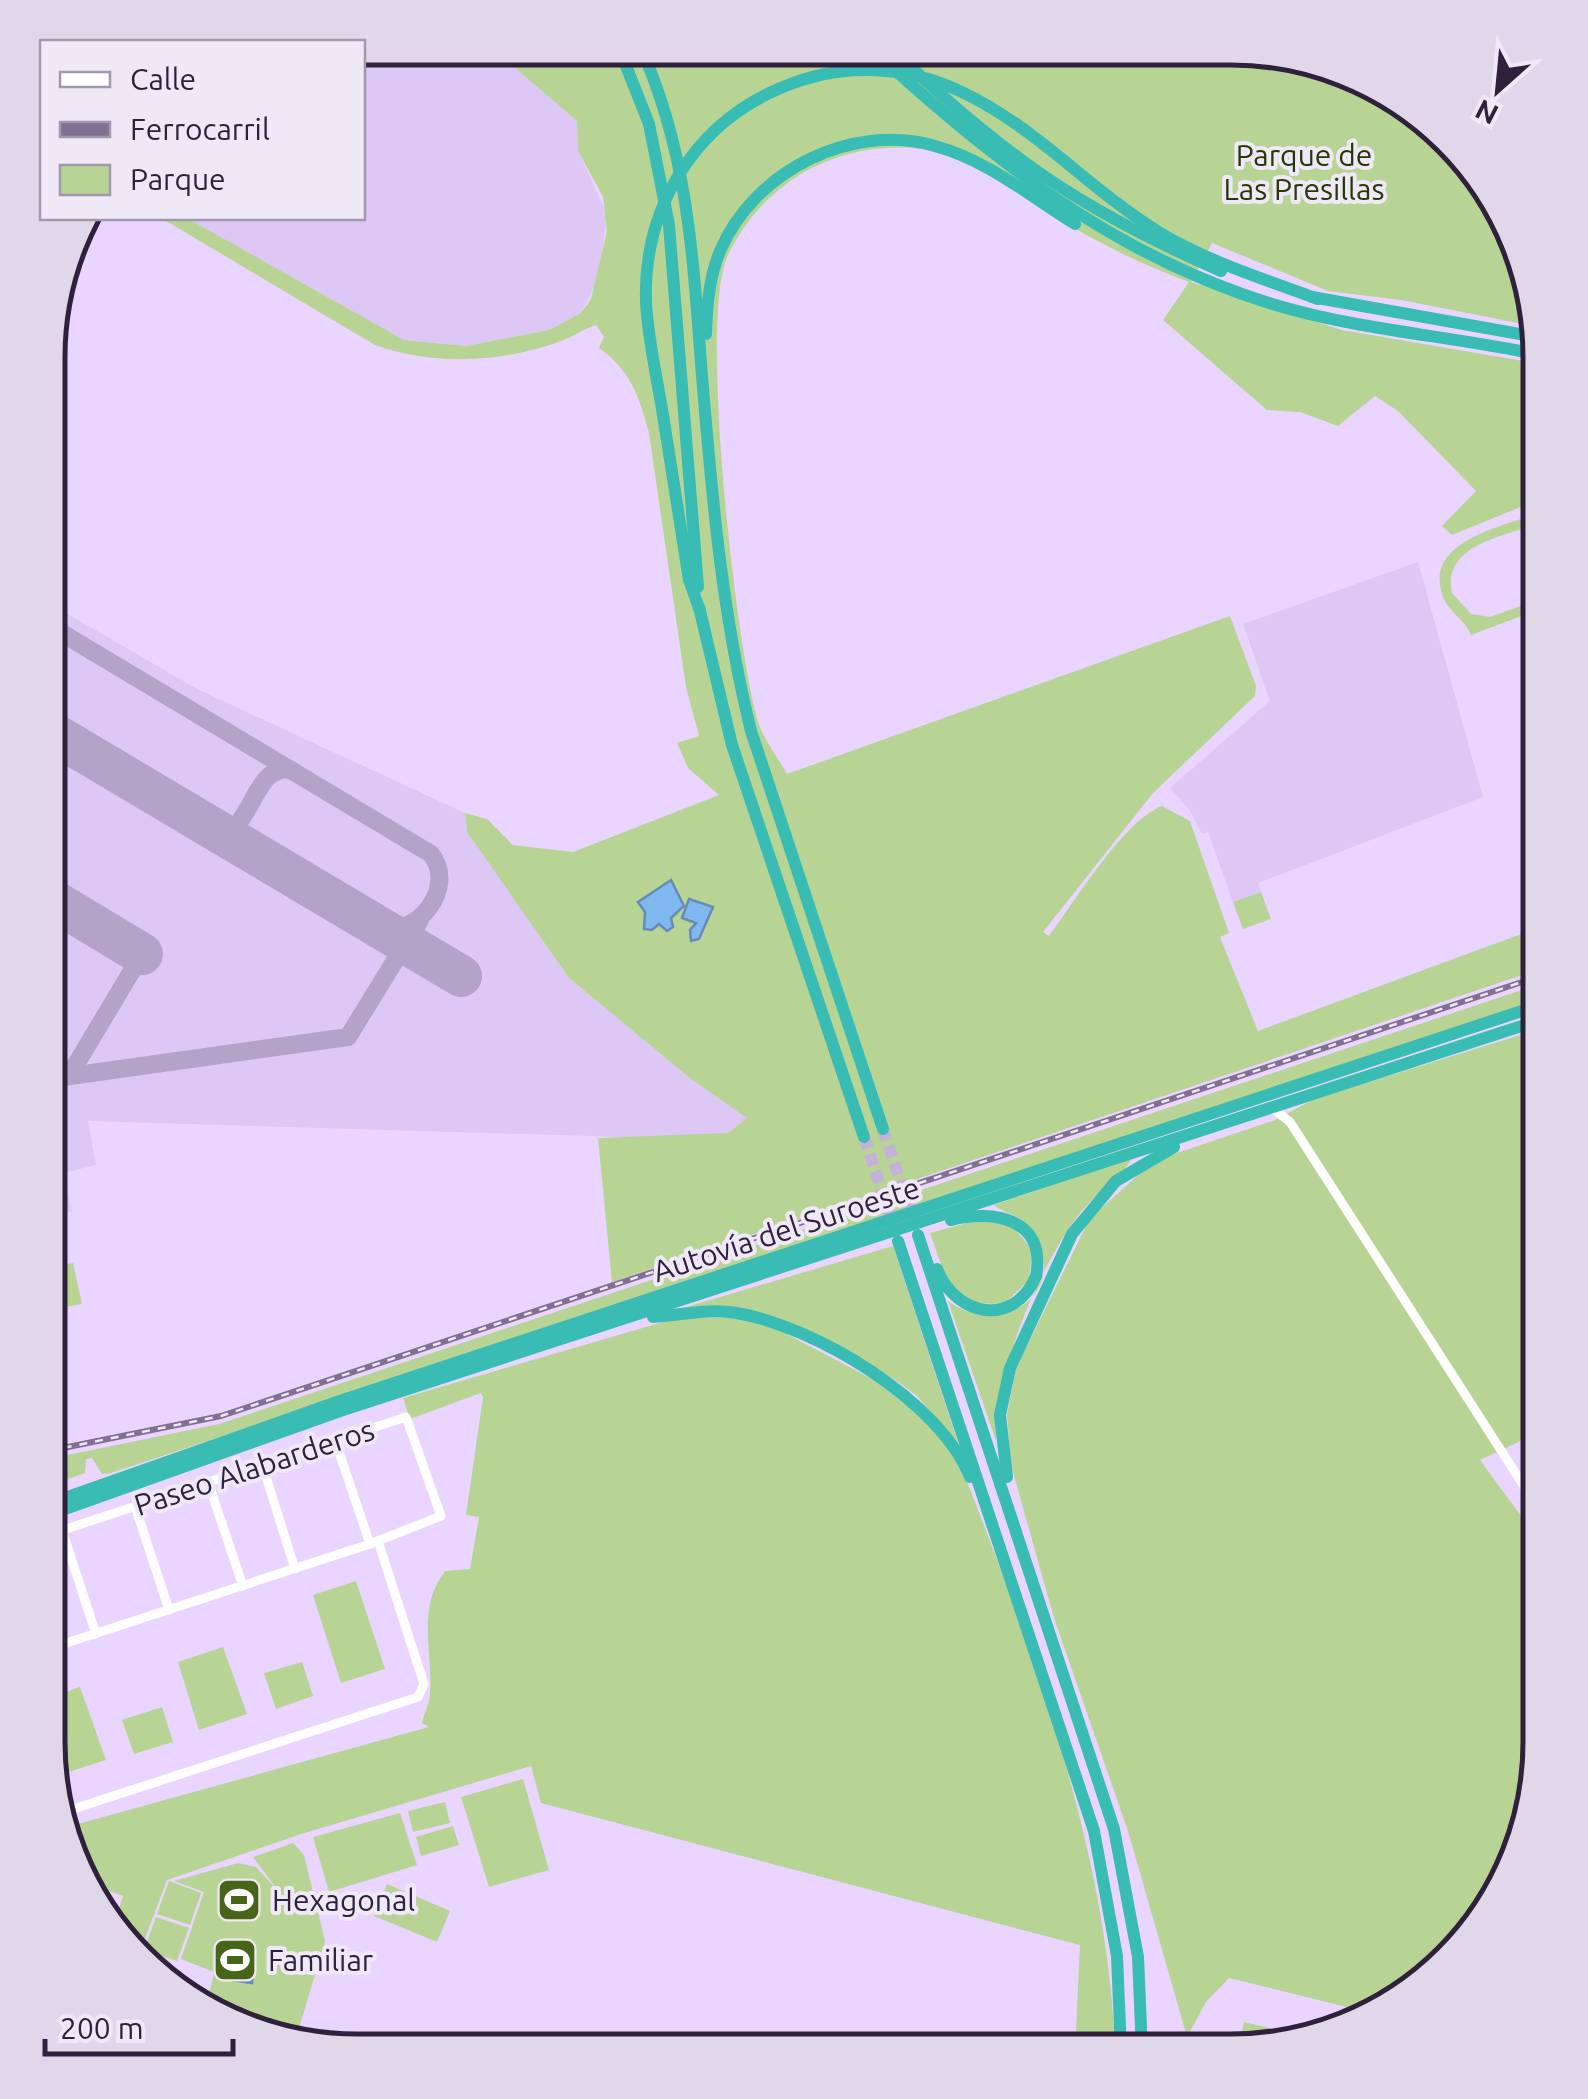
<svg xmlns="http://www.w3.org/2000/svg" width="1588" height="2099" font-family="Ubuntu,sans-serif">
<rect width="100%" height="100%" fill="#e9d5ff"/>
<g fill="#ddc7f4">
<path d="M363,48H492L577,121L578,151L607,214L598,279L581,313L549,330L466,346L404,340L187,218H362Z"/>
<path d="M1418,562L1483,797L1258,883L1261,892L1233,902L1208,832L1202,834L1189,809L1170,788L1270,701L1243,624Z"/>
<path d="M50,598L64,612L199,690L465,813L467,832L569,978L691,1079L748,1118L728,1133L654,1138L88,1121L96,1165L63,1173L72,1211L49,1216Z"/>
</g>
<g fill="#b8d494">
<path d="M492,48L1272,50L1419,111L1508,219L1533,326L1401,300L1328,291L1212,243L1191,282L1342,330L1540,364V499L1452,535L1442,526L1476,491L1398,411L1375,396L1338,426L1300,412L1267,410L1163,320L1189,282C1140,264 1092,240 1047,212C1005,186 964,151 912,148C833,143 762,184 728,255C698,316 736,648 758,721C763,739 778,757 787,774L1230,616L1256,686L1255,696L1153,793L1043,932L1049,936C1074,903 1124,820 1162,806L1190,821L1229,933L1220,937L1258,1031L1540,927V969L612,1282L598,1138L728,1133L747,1118L691,1079L569,978L467,832L465,813L487,819L513,845L573,852L719,795L688,768L677,743L699,736L686,687L649,433C639,396 631,371 599,348L604,337L596,325C583,329 573,337 561,341C502,363 434,366 375,345L161,218H187L404,340L466,346L549,330L581,313L591,299L607,231L603,197L578,151L577,121Z"/>
<path d="M1540,513V523C1506,536 1442,544 1452,593L1471,614L1490,617L1540,599V609L1471,635C1465,619 1449,613 1443,597C1422,541 1504,526 1540,513Z"/>
<path d="M1261,892L1271,919L1243,929L1233,902Z"/>
<path d="M1540,984V999L111,1473L102,1474L92,1458L86,1459L85,1473L48,1486V1459L219,1424Z"/>
<path d="M1540,1029V1432L1480,1460L1540,1542V1763L1488,1915L1375,2014L1229,1978L1206,2002L1187,2037L1128,1831L1054,1618L1011,1465L1007,1414L1016,1368L1090,1218L1144,1170L1165,1157L1275,1120L1314,1099Z"/>
<path d="M1132,1158C1125,1174 1093,1196 1080,1213C1035,1273 998,1366 996,1441L948,1301C1005,1342 1072,1288 1032,1230C1021,1214 1006,1215 994,1205Z"/>
<path d="M978,1220L1012,1225L1032,1250L1029,1280L1004,1304L967,1303L945,1276L930,1233Z"/>
<path d="M893,1246L959,1445L917,1396L894,1379L768,1315L666,1313Z"/>
<path d="M73,1263L82,1304L49,1310L48,1268Z"/>
<path d="M680,1317L736,1318L779,1330L874,1380L930,1422L964,1474C1034,1652 1109,1859 1115,2051H1075L1080,1945L541,1803L531,1766L301,1834L167,1880L144,1941L129,1936L115,1920L123,1896L80,1880L67,1827L429,1727L422,1723C424,1712 430,1705 430,1693C433,1652 416,1609 445,1571L470,1569L479,1517L466,1515L483,1397L481,1393L410,1419L403,1398Z"/>
<path d="M356,1581L385,1669L341,1683L313,1595Z"/>
<path d="M223,1647L247,1714L199,1730L178,1662Z"/>
<path d="M302,1662L313,1696L276,1709L264,1673Z"/>
<path d="M80,1687L106,1760L62,1774L48,1732V1698Z"/>
<path d="M162,1707L173,1742L134,1754L122,1720Z"/>
<path d="M523,1779L549,1870L489,1887L461,1797Z"/>
<path d="M445,1802L450,1823L413,1832L408,1811Z"/>
<path d="M400,1813L417,1865L329,1892L313,1837Z"/>
<path d="M453,1826L459,1845L421,1856L416,1837Z"/>
<path d="M293,1843L304,1855L325,1941L297,2035C261,2033 240,2012 208,2001L214,1972L181,1959L204,1892L174,1881L238,1863L256,1867L280,1893L253,1857Z"/>
<path d="M169,1881L201,1893L190,1925L157,1914Z"/>
<path d="M387,1884L450,1911L437,1942L374,1916Z"/>
<path d="M156,1917L189,1928L177,1961L144,1950Z"/>
<path d="M1244,2022L1300,2035L1238,2050Z"/>
</g>
<g fill="#7eb8ef" stroke="#668bb9" stroke-width="2.5">
<path d="M671,880L684,906L671,918L673,927L667,931L659,924L652,930L644,929L645,912L638,902Z"/>
<path d="M689,899L713,907L699,939L691,941L690,930L696,923L682,918Z"/>
<path d="M229,1948L245,1950L242,1969L253,1972L252,1983L224,1979Z"/>
</g>
<g fill="none" stroke-linecap="round" stroke-linejoin="round">
<g stroke="#b5a2c8" stroke-width="18">
<path d="M50,626L431,854C457,887 418,938 379,928"/>
<path d="M209,827L219,829L237,824C255,806 260,765 291,770"/>
<path d="M69,1076L142,954"/>
<path d="M49,1079L348,1037L420,920"/>
</g>
<g stroke="#b5a2c8" stroke-width="42">
<path d="M49,731L461,976"/>
<path d="M49,898L142,954"/>
</g>
<g stroke="#c4b1d8" stroke-width="12" stroke-dasharray="12 6" stroke-linecap="butt">
<path d="M883,1129L914,1223"/>
<path d="M864,1137L893,1225"/>
</g>
<g stroke="#fff" stroke-width="9">
<path d="M1272,1108L1290,1122L1540,1511"/>
<path d="M335,1440L370,1544"/>
<path d="M262,1464L295,1569"/>
<path d="M208,1482L243,1586"/>
<path d="M135,1506L169,1610"/>
<path d="M62,1530L96,1634"/>
<path d="M48,1649L370,1544L441,1516L406,1417L48,1535"/>
<path d="M64,1812L418,1697L424,1684L378,1541"/>
</g>
<g stroke="#39bcb3" stroke-width="12">
<path d="M619,48L649,124L669,225L698,587"/>
<path d="M641,48C689,156 693,261 702,376C712,497 722,614 751,731L883,1129"/>
<path d="M872,49C993,161 1119,259 1279,306C1365,331 1453,336 1540,355"/>
<path d="M892,49C1002,155 1081,210 1221,271"/>
<path d="M1312,297L1536,337"/>
<path d="M706,334C707,305 709,278 720,251C754,171 851,122 935,146C987,160 1030,196 1075,224"/>
<path d="M699,607L732,745L864,1137"/>
<path d="M700,611L689,580C680,525 672,470 663,415C657,378 648,340 646,302C643,207 695,123 783,87C843,62 908,65 966,94C1036,128 1091,190 1157,231C1206,261 1264,279 1318,299"/>
<path d="M918,1235L1114,1829L1138,1957L1142,2051"/>
<path d="M898,1241L1094,1831L1117,1956L1121,2051"/>
<path d="M937,1269C956,1317 1014,1328 1036,1276C1047,1219 994,1209 951,1220"/>
<path d="M653,1317C682,1315 708,1308 737,1313C816,1327 940,1401 970,1477"/>
<path d="M1007,1477L1000,1415L1010,1368L1072,1234L1116,1181L1174,1147"/>
<path d="M48,1504L334,1403L1540,1005"/>
<path d="M48,1515L340,1411L1540,1020"/>
</g>
<defs>
<path id="rail" d="M48,1451L221,1416L1540,976"/>
</defs>
<use href="#rail" stroke="#817092" stroke-width="6"/>
<use href="#rail" stroke="#efe8f7" stroke-width="2.5" stroke-dasharray="8" stroke-linecap="butt"/>
</g>
<defs>
<symbol id="stadium-square" viewBox="-11 -11 22 22"><rect x="-9" y="-9" width="18" height="18" rx="4" fill="#486416" stroke="#efe8f7"/><path d="M0-5a6.5 5 0 1 0 0 10a6.5 5 0 1 0 0-10ZM-3.5-1.8h7v3.6h-7Z" fill="#fff"/></symbol>
</defs>
<g fill-rule="evenodd">
<use href="#stadium-square" x="214" y="1875" width="50" height="50"/>
<use href="#stadium-square" x="210" y="1935" width="50" height="50"/>
</g>
<g text-anchor="middle" dominant-baseline="central" stroke-width="8" stroke-linejoin="round" paint-order="stroke">
<g font-size="30" fill="#263804" stroke="#efe8f7">
<text x="1304" y="155">Parque de<tspan x="1304" dy="34">Las Presillas</tspan></text>
</g>
<g font-size="30" fill="#2f213c" stroke="#efe8f7">
<text transform="translate(786 1229) rotate(-18)">Autovía del Suroeste</text>
<text transform="translate(254 1467) rotate(-18)">Paseo Alabarderos</text>
</g>
<g font-size="30" fill="#2f213c" stroke="#efe8f7" text-anchor="start">
<text x="272" y="1900">Hexagonal</text>
<text x="268" y="1960">Familiar</text>
</g>
</g>
<path d="M0 0H1588V2099H0ZM357 65H1231A292 292 0 0 1 1523 357V1742A292 292 0 0 1 1231 2034H357A292 292 0 0 1 65 1742V357A292 292 0 0 1 357 65Z" fill="#e0d8e8" fill-rule="evenodd"/>
<path fill="none" stroke="#2f213c" stroke-width="5" d="M357 65H1231A292 292 0 0 1 1523 357V1742A292 292 0 0 1 1231 2034H357A292 292 0 0 1 65 1742V357A292 292 0 0 1 357 65Z"/>
<rect x="40" y="40" width="325" height="180" fill="#efe8f7" stroke="#a298ac" stroke-width="2.5"/>
<rect x="60" y="72" width="50" height="15" fill="#ffffff" stroke="#a298ac" stroke-width="2.5"/>
<text x="130" y="90" font-size="30" fill="#2f213c">Calle</text>
<rect x="60" y="122" width="50" height="15" fill="#817092" stroke="#a298ac" stroke-width="2.5"/>
<text x="130" y="140" font-size="30" fill="#2f213c">Ferrocarril</text>
<rect x="60" y="165" width="50" height="30" fill="#b8d494" stroke="#a298ac" stroke-width="2.5"/>
<text x="130" y="190" font-size="30" fill="#2f213c">Parque</text>
<g transform="translate(1498 90) rotate(207)" stroke="#efe8f7" stroke-width="8" paint-order="stroke">
<path d="M0-8L18 38L0 25L-18 38Z" fill="#2f213c"/>
<text y="-15" font-size="28" font-weight="bold" text-anchor="middle" fill="#2f213c">N</text>
</g>
<path d="M45 2039v15h188v-15" fill="none" stroke="#2f213c" stroke-width="5"/>
<text x="60" y="2039" font-size="30" fill="#2f213c" stroke="#efe8f7" stroke-width="8" paint-order="stroke">200 m</text>
</svg>
